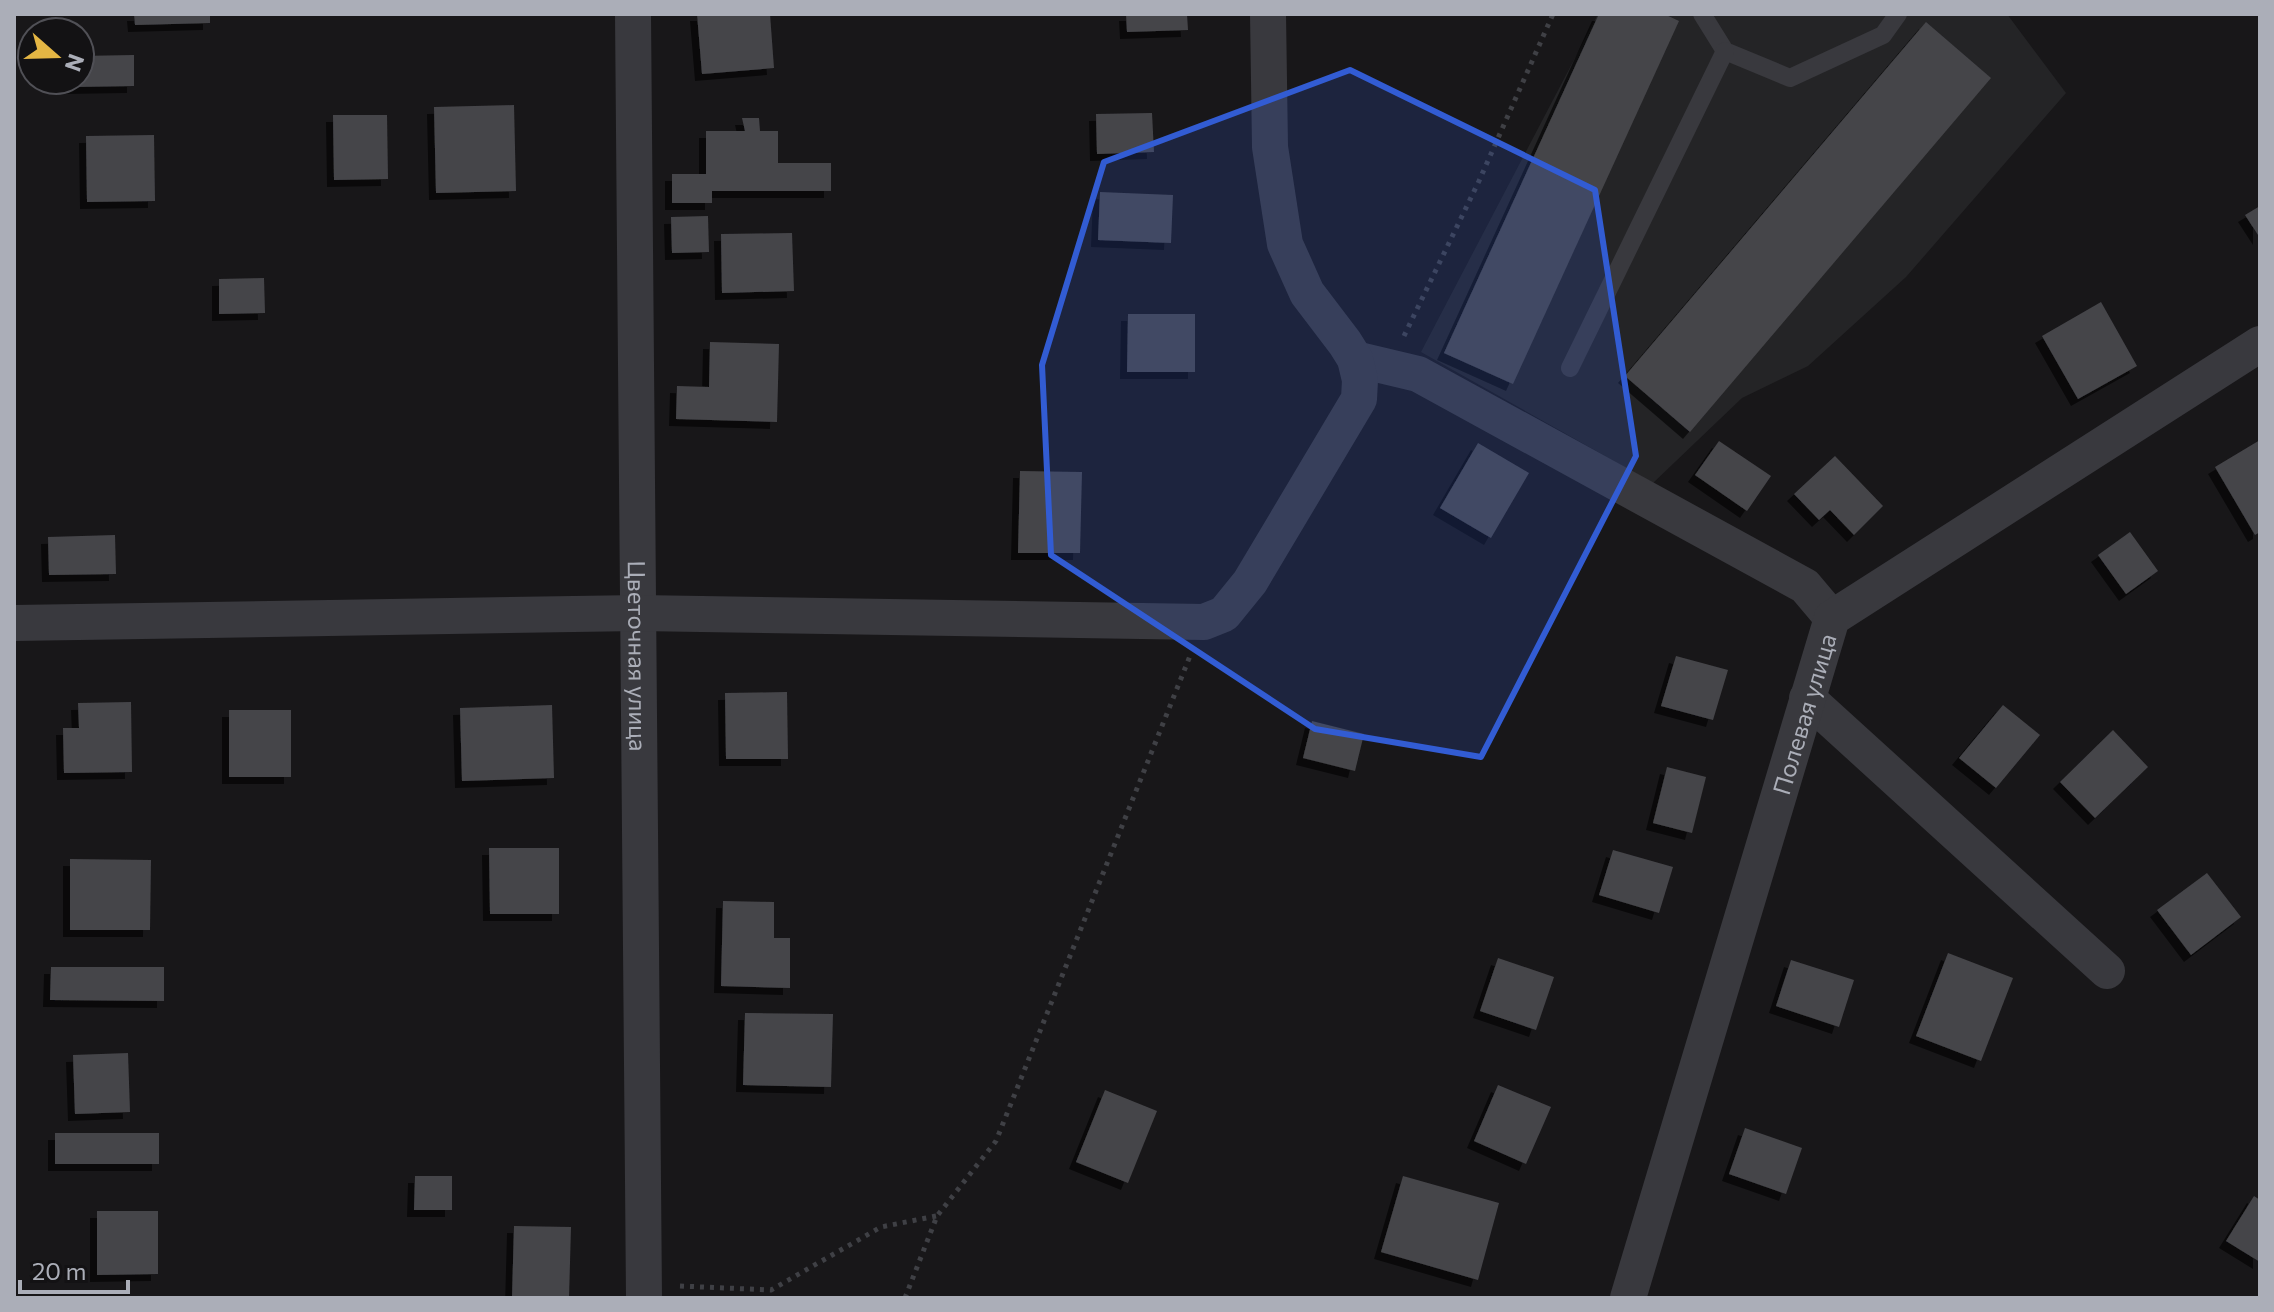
<svg xmlns="http://www.w3.org/2000/svg" width="2274" height="1312" font-family="Commissioner,sans-serif">
<defs>
<filter id="shadow"><feDropShadow dx="-7" dy="7" stdDeviation="0" flood-color="#0009"/></filter>
</defs>
<rect width="100%" height="100%" fill="#181719"/>
<path fill="#242426" d="M1598,14H2007L2066,93L1906,277L1808,366L1742,398L1653,483L1421,352Z"/>
<g fill="#454549" filter="url(#shadow)">
<path d="M134,14H210V23L135,25Z"/>
<path d="M697,14H770L774,68L702,74Z"/>
<path d="M1126,14H1187L1188,30L1127,32Z"/>
<path d="M1599,14H1664L1679,21L1513,384L1444,353Z"/>
<path d="M1926,22L1991,78L1690,432L1625,376Z"/>
<path d="M134,55V86L73,87V80H80V56Z"/>
<path d="M514,105L516,191L436,193L434,107Z"/>
<path d="M1152,113L1154,152L1097,154L1096,114Z"/>
<path d="M333,115H387L388,179L334,180Z"/>
<path d="M742,118H759L760,131H778V163H831V191H712V203H672V174H706V131H745Z"/>
<path d="M154,135L155,201L87,202L86,136Z"/>
<path d="M1100,192L1173,195L1171,243L1098,240Z"/>
<path d="M2260,206V238L2245,215Z"/>
<path d="M708,216L709,252L672,253L671,217Z"/>
<path d="M792,233L794,291L722,293L721,234Z"/>
<path d="M264,278L265,313L219,314V279Z"/>
<path d="M2101,302L2137,366L2078,399L2042,336Z"/>
<path d="M1128,314H1195V372H1127Z"/>
<path d="M710,342L779,344L777,422L676,419L677,386L709,387Z"/>
<path d="M2260,440V532L2255,535L2215,467Z"/>
<path d="M1719,441L1771,476L1747,511L1695,475Z"/>
<path d="M1478,443L1529,473L1491,538L1440,508Z"/>
<path d="M1835,456L1883,506L1854,535L1830,510L1819,520L1794,494Z"/>
<path d="M1020,471L1082,472L1080,553H1018Z"/>
<path d="M2130,532L2158,571L2126,594L2098,555Z"/>
<path d="M115,535L116,574L49,575L48,537Z"/>
<path d="M1676,656L1728,670L1713,720L1661,706Z"/>
<path d="M787,692L788,759H726L725,693Z"/>
<path d="M131,702L132,772L64,773L63,728H79L78,703Z"/>
<path d="M552,705L554,778L462,781L460,708Z"/>
<path d="M2003,705L2040,735L1996,788L1959,758Z"/>
<rect x="229" y="710" width="62" height="67"/>
<path d="M1312,721L1364,734L1355,771L1303,758Z"/>
<path d="M2113,730L2148,767L2095,818L2060,782Z"/>
<path d="M1667,767L1706,777L1692,833L1653,823Z"/>
<path d="M489,848H559V914H490Z"/>
<path d="M1613,850L1673,867L1659,913L1599,895Z"/>
<path d="M70,859L151,860L150,930H70Z"/>
<path d="M2207,873L2241,917L2191,955L2157,910Z"/>
<path d="M723,901L774,902V938H790V988L721,986Z"/>
<path d="M1948,953L2013,978L1981,1061L1916,1036Z"/>
<path d="M1498,958L1554,977L1536,1030L1480,1011Z"/>
<path d="M1791,960L1854,980L1839,1027L1776,1006Z"/>
<path d="M51,967H164V1001L50,1000Z"/>
<path d="M745,1013L833,1014L831,1087L743,1085Z"/>
<path d="M128,1053L130,1112L75,1114L73,1055Z"/>
<path d="M1498,1085L1551,1107L1526,1164L1474,1141Z"/>
<path d="M1105,1090L1157,1111L1128,1183L1076,1162Z"/>
<path d="M1745,1128L1802,1148L1786,1194L1729,1174Z"/>
<rect x="55" y="1133" width="104" height="31"/>
<path d="M415,1176H452V1210H414Z"/>
<path d="M1403,1176L1499,1203L1478,1280L1381,1252Z"/>
<path d="M2254,1196L2260,1200V1262L2226,1241Z"/>
<path d="M97,1211H158V1274L97,1275Z"/>
<path d="M514,1226L571,1227L569,1298H512Z"/>
</g>
<g fill="none" stroke-linecap="round" stroke-linejoin="round">
<g stroke="#3f4045" stroke-width="5" stroke-dasharray="4 6" stroke-linecap="butt">
<path d="M1404,336L1479,181L1553,14"/>
<path d="M680,1286L771,1290L881,1227L936,1216"/>
<path d="M905,1298L937,1216L996,1141L1190,656"/>
</g>
<g stroke="#39393e" stroke-width="18">
<path d="M1702,14L1725,51L1790,78L1883,35L1898,14"/>
<path d="M1570,368L1725,51"/>
</g>
<g stroke="#39393e" stroke-width="36">
<path id="s1" d="M633,14L644,1298"/>
<path d="M1355,359L1418,374L1805,586L1832,618"/>
<path d="M14,623L639,613L1204,622L1224,614L1250,582L1359,399L1360,380L1355,359L1345,343L1307,293L1285,244L1270,147L1268,14"/>
<path d="M1807,698L2107,971"/>
<path id="s2" d="M1628,1298L1832,618L2260,344"/>
</g>
</g>
<path fill="#325cd3" fill-opacity="0.2" stroke="#325cd3" stroke-width="6" stroke-linejoin="round" d="M1350,70L1595,190L1636,456L1481,757L1315,729L1051,555L1042,365L1104,162Z"/>
<g text-anchor="middle" dominant-baseline="central" stroke-width="6" stroke-linejoin="round" paint-order="stroke">
<g font-size="24" fill="#abaeb8" stroke="#131214">
<text stroke="none"><textPath href="#s1" startOffset="642">Цветочная улица</textPath></text>
<text stroke="none"><textPath href="#s2" startOffset="610">Полевая улица</textPath></text>
</g>
</g>
<rect width="2274" height="1312" fill="none" stroke="#abaeb8" stroke-width="32"/>
<g transform="translate(56 56) rotate(110)"><circle r="38" fill="#131214" stroke="#505056" stroke-width="2"/>
<path d="M0-6L14 30L0 20L-14 30Z" fill="#e4b644"/>
<text y="-12" font-size="22" font-weight="bold" text-anchor="middle" fill="#abaeb8">N</text>
</g>
<path d="M20 1280v12h108v-12" fill="none" stroke="#abaeb8" stroke-width="4"/>
<text x="32" y="1280" font-size="24" fill="#abaeb8" stroke="#131214" stroke-width="6" paint-order="stroke">20 m</text>
</svg>
